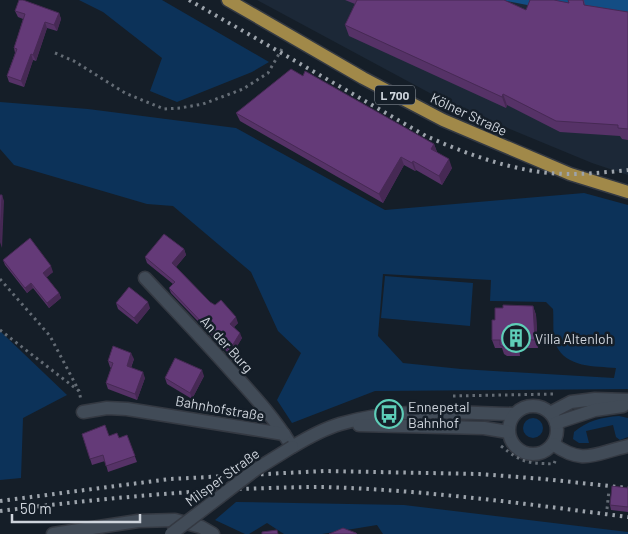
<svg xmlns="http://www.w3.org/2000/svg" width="628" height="534" font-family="Barlow,sans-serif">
<rect width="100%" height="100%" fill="#151e28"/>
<path fill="#1c2837" d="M257,0H628V175L592,163L452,105Z"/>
<g fill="#0c3259" fill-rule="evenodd">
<path d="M79,0H162L269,62L252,72L177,102L150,91L162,58L103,12Z"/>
<path d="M0,102L88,109L236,128L385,210L584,193L628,205V389L375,391L292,423L277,400L301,353L278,331L251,272L173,206L147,204L14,165L0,149ZM383,274L491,280L490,301L546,302L553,309C554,320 552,336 556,345C566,368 595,366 616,368L614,378L461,369L403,363L378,336Z"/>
<path d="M385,276L473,283L470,326L381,318Z"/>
<path d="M0,331L67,395L23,418L21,478L0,480Z"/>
<path d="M619,416L628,418V437L620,440L616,437L613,425L586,431L589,443H579L573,439L574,432C587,421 602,417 619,416Z"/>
<circle cx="533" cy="428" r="10"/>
<path d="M236,502L404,505L628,532V534H383L377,525L322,534H284L267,523L249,534H245L215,520Z"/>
</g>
<path fill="#134d84" d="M501,0H628V22L573,14Z"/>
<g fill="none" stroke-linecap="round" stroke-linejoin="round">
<defs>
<g id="street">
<path d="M145,278C175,310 205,341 234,374C255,397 276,420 292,447C307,438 323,429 340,424C396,407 458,413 515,414"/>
<circle cx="533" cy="430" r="24"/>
<path d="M83,412L107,408L127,409L284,434"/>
<path d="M550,413L571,402L595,399L628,400"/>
<path d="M556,423L595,410L623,406"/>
<path d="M359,425L484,428L508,432"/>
<path d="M553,444C584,466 595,453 628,446"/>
<path d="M53,534L138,521L175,520L201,527L213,534"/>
</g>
<path id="primary" d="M228,0L363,78L443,120L570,174L628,192"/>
</defs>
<use href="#street" stroke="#343942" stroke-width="15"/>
<use href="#primary" stroke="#343942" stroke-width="15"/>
<g stroke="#646c75" stroke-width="3" stroke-dasharray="2.5 4" stroke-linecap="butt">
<path d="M55,53L74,61L125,93L164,109L180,108L203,104L243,89L268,73L283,47"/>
<path d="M0,279L50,336L79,391"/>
<path d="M0,330L79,391L81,400"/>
<path d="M453,396L554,394"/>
<path d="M501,446C522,463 527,463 554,464L555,461"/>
<path d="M607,509L609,490"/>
</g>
<use href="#street" stroke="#414b57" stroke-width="12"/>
<use href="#primary" stroke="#a18949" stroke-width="12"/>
<g stroke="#9da4ac" stroke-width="4" stroke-dasharray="2.5 5" stroke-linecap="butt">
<path d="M189,0L426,136C471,156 521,174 570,174C589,174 609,172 628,170"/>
<path d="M0,501L170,479L324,471L479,474L544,479L628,488"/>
<path d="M0,511C80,501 160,493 241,489C268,488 296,487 324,487C426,490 527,504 628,517"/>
</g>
<defs>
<path id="street-bridge" d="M171,534L255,470L292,447"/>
</defs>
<use href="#street-bridge" stroke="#343942" stroke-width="15" stroke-linecap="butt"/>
<use href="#street-bridge" stroke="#414b57" stroke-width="12"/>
</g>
<g fill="#563267">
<path d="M345,0H504L526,10L569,3L568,0H584L585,5L628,12V140L622,139L620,136L560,132L507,105L506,108L349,36L345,25L355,4Z"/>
<path d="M15,11L59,13L61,19L57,31L47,28L36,61L33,60L24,87L9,82L7,76L15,53L14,48L23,19L18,17Z"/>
<path d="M236,113L434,144L437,152L452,168L442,185L416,170L415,171L404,165L383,203L240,121Z"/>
<path d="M184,249L186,255L176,267L210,302L238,323L234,327L242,338L231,356L171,293L169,288L173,284L147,263L145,257Z"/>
<path d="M3,260L53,272L46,277L59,293L61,298L49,308L33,288L27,293L5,265Z"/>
<path d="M116,303L150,308L137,324L118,309Z"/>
<path d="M533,306L536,315L538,348H520V356H507L504,354L502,348H495L492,340Z"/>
<path d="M134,359L131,368L145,378L137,400L108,389L106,383L111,368L110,367L108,361Z"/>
<path d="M204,376L192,399L167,384L165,378Z"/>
<path d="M82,434L109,436L119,438L127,435L137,462L108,472L105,461L92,465Z"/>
<path d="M628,488V512L611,510L610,505Z"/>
</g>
<g fill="#462954">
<path d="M59,13L61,19L57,31L54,25Z"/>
<path d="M45,22L47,28L36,61L33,55Z"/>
<path d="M31,54L33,60L24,87L21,81Z"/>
<path d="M503,94L507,105L506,108L502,97Z"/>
<path d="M434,144L437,152L431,149Z"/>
<path d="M401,157L404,165L383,203L379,194Z"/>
<path d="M449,159L452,168L442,185L439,176Z"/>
<path d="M413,161L416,170L415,171L412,163Z"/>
<path d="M2,195L4,201L2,248L0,242Z"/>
<path d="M184,249L186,255L174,269L172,263Z"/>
<path d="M51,266L53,272L45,279L43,273Z"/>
<path d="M31,283L33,288L27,293L25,288Z"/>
<path d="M59,293L61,298L49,308L47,303Z"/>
<path d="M148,302L150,308L137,324L134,318Z"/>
<path d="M533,306L536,315L538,348L535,340Z"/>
<path d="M236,317L238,323L232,329L230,324Z"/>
<path d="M240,333L242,338L231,356L229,351Z"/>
<path d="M516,339L520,348V356L517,347Z"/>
<path d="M131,353L134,359L129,372L127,366Z"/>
<path d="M202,370L204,376L192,399L190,393Z"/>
<path d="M143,372L145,378L137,400L135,394Z"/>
</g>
<g fill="#643a78" stroke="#462954">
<path d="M19,0H23L59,13L54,25L45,22L33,55L31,54L21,81L7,76L17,49L14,48L25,14L15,11Z"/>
<path d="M357,0H504L526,10L530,0H554L569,3L568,0H583L584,5L628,12V129L618,128V125L556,121L503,94L502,97L345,25Z"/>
<path d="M291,69L303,76L305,71L434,144L431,149L449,159L439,176L413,161L412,163L401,157L379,194L236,113Z"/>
<path d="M0,195H2L0,239Z"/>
<path d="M164,234L184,249L172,263L210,302L215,305L221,300L236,317L230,324L240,333L229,351L169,288L175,282L145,257Z"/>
<path d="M30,238L51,266L43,273L59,293L47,303L31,283L25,288L3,260Z"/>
<path d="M129,287L148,302L134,318L116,303Z"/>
<path d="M503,305L533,306L535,340L516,339L517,347H504L500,345V340H492V320H495V308H503Z"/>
<path d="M113,346L131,353L127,366L143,372L135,394L106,383L113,363L108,361Z"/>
<path d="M175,358L202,370L190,393L165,378Z"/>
<path d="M105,425L109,436L117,433L119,438L127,435L135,456L106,466L103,455L90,459L82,434Z"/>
<path d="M612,486L628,488V507L610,505Z"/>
<path d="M343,528L356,533L357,534H329Z"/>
<path d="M277,530L278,534H262V532Z"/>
</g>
<defs>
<symbol id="building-ring" viewBox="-11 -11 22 22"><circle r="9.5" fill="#151e28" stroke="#5eceb8" stroke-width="1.5"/><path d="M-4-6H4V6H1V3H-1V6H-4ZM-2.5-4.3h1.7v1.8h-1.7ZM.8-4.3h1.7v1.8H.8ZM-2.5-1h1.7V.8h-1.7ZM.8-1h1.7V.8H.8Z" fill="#5eceb8"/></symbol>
<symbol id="bus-ring" viewBox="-11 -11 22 22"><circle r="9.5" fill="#151e28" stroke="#5eceb8" stroke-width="1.5"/><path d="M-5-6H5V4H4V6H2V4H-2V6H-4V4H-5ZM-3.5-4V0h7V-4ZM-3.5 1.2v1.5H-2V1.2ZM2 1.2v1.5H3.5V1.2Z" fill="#5eceb8"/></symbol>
</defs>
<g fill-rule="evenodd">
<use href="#building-ring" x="500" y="322" width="32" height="32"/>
<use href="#bus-ring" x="373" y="398" width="32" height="32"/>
</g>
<g text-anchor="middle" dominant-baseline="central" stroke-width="5" stroke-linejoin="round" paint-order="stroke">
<rect fill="#151e28" stroke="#969da6" stroke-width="1" x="375" y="85.5" width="40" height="19" rx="4"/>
<g font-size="12" font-weight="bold" fill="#ced4dc">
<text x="395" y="95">L 700</text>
</g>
<g font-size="14" fill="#ced4dc" stroke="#151e28">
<text transform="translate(469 114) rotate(25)">Kölner Straße</text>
<text transform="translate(227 344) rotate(48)">An der Burg</text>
<text transform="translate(220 408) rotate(10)">Bahnhofstraße</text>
<text transform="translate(222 477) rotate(-36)">Milsper Straße</text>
</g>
<g font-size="14" fill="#ced4dc" stroke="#151e28" text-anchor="start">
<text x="535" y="338">Villa Altenloh</text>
<text x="408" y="406">Ennepetal<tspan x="408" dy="16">Bahnhof</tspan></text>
</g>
</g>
<path d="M12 514v8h128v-8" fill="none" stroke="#ced4dc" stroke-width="2.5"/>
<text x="20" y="514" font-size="15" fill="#ced4dc" stroke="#151e28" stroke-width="4" paint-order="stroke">50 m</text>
</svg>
